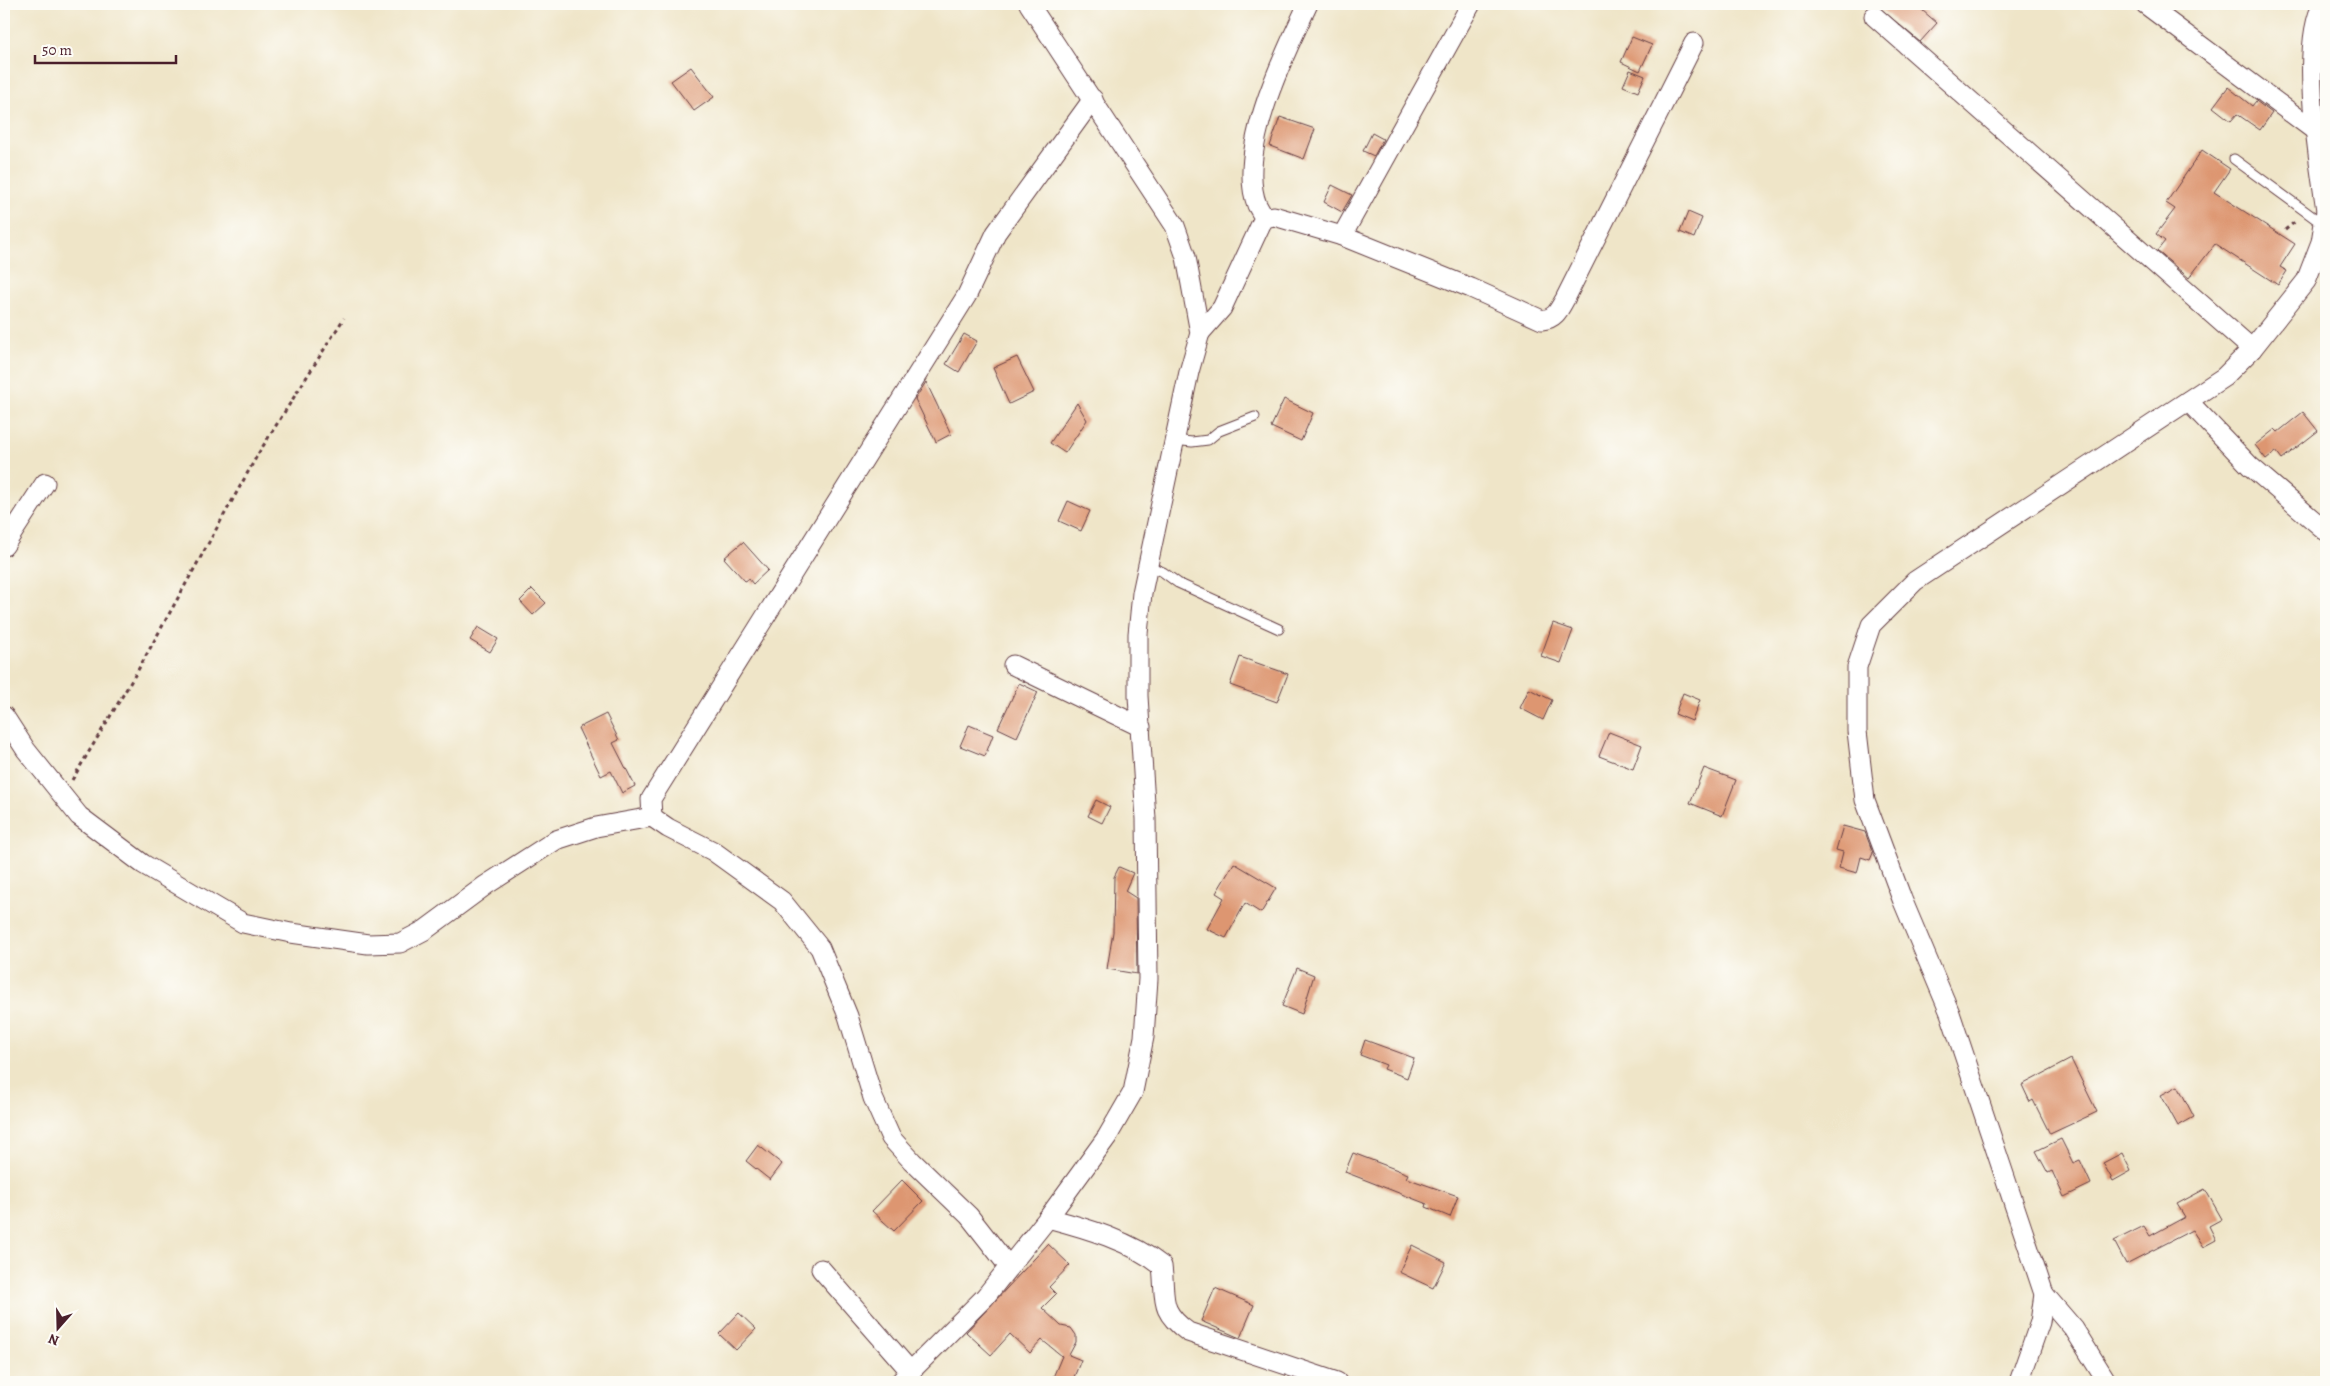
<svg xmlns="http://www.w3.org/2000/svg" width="2330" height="1386" font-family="Alegreya,serif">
<rect width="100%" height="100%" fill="#fdfcf7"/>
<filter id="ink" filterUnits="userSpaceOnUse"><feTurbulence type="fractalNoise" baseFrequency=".02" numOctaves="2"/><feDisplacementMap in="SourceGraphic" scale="10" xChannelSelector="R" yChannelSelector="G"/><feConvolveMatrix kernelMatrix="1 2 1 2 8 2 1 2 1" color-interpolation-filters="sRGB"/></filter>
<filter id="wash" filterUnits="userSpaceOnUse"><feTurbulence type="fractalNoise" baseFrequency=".0096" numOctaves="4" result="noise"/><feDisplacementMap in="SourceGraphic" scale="20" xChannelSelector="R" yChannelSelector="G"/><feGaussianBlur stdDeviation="1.12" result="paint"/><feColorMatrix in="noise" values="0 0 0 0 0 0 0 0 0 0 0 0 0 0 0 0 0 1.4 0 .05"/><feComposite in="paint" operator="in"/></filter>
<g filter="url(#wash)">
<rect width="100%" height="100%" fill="#efe5c8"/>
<g id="blocks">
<g fill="#dd9671">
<path d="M1875,4H1915L1937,23L1920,42Z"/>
<path d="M1632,37L1652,45L1640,71L1621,62Z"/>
<path d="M691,67L714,97L694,111L671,81Z"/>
<path d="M1630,70L1645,76L1638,92L1623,86Z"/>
<path d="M2228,87L2252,106L2256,101L2272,113L2260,130L2237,114L2231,121L2213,107Z"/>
<path d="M1280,117L1315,129L1304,159L1270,146Z"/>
<path d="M1372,133L1383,139L1374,156L1363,151Z"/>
<path d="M2202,150L2230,169L2214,192L2295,244L2280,267L2287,271L2278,285L2215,244L2189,278L2157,251L2165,241L2156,234L2175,209L2166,203Z"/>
<path d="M1332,185L1352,195L1342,212L1324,202Z"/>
<path d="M1688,212L1702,218L1694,238L1680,232Z"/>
<path d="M964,334L977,341L959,372L946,364Z"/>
<path d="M1017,357L1034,392L1009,404L993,368Z"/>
<path d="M926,382L951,434L936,442L915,399Z"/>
<path d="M1284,399L1313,413L1301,441L1271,427Z"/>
<path d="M1077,403L1087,420L1065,453L1050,443Z"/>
<path d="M2303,412L2318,431L2282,459L2276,451L2266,459L2255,445L2275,429L2278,432Z"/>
<path d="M1068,501L1090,511L1081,531L1059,521Z"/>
<path d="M743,542L768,570L753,584L749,579L745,581L724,558Z"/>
<path d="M532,589L546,603L533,615L520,601Z"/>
<path d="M1553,623L1573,630L1561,663L1541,656Z"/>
<path d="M478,627L498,639L490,652L470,640Z"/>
<path d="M1240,657L1288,674L1277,702L1230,685Z"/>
<path d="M1019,683L1038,692L1017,737L998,728Z"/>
<path d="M1529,689L1552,700L1543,720L1520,708Z"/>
<path d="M1683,693L1700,700L1692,721L1675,714Z"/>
<path d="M606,714L619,740L613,743L635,786L622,793L611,771L601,776L578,728Z"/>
<path d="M969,725L993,735L985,756L960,746Z"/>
<path d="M1609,732L1642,745L1633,769L1599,756Z"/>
<path d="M1704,768L1736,780L1722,816L1690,803Z"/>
<path d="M1096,800L1110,807L1102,823L1088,816Z"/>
<path d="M1843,826L1865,832L1873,853L1870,860L1861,857L1857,873L1839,868L1843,852L1836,850Z"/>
<path d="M1234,863L1276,888L1261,913L1245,903L1226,938L1207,929L1224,898L1216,893Z"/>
<path d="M1119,867L1133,873L1125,891L1136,898L1137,974L1107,969L1113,932L1114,877Z"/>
<path d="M1297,968L1314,975L1302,1014L1282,1006Z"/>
<path d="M1365,1040L1414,1058L1407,1078L1384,1069L1386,1065L1360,1055Z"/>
<path d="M2071,1059L2097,1112L2050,1134L2033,1100L2030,1102L2022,1085Z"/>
<path d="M2178,1086L2194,1117L2178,1126L2161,1095Z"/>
<path d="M2061,1139L2073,1163L2080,1160L2091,1184L2064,1197L2052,1171L2048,1173L2036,1151Z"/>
<path d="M758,1145L782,1164L770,1180L746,1161Z"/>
<path d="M1353,1153L1408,1174L1406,1178L1458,1196L1450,1217L1426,1207L1427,1204L1345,1172Z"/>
<path d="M2122,1153L2131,1171L2113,1181L2103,1163Z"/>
<path d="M902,1180L923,1201L894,1231L872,1211Z"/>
<path d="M2205,1189L2222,1219L2209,1226L2216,1240L2203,1247L2192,1230L2126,1264L2114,1241L2144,1226L2150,1236L2185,1217L2177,1204Z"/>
<path d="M1048,1244L1070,1265L1049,1287L1056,1294L1042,1308L1061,1326L1071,1328L1076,1335V1342L1069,1355L1081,1360L1072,1382H1051L1062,1356L1042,1340L1030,1353L1010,1334L991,1355L966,1332Z"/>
<path d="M1412,1245L1446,1262L1433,1288L1399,1272Z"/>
<path d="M1215,1288L1254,1305L1240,1338L1201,1321Z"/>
<path d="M739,1313L756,1329L736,1350L719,1334Z"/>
</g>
</g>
</g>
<g filter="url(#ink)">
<use href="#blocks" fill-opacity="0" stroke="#633d43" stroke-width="1"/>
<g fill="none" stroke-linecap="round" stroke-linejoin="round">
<defs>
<g id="lane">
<path d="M2234,159L2324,225"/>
<path d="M1174,440L1192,442L1208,440L1219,431L1255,417"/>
<path d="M1147,565L1163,572L1178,583L1279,629"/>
</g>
<g id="street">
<path d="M2145,4L2314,130"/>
<path d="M2323,4C2299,45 2319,162 2326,210"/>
<path d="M1874,16L2252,349"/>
<path d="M1265,218C1262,214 1259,209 1257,205C1236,151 1285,53 1308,4"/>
<path d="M1342,236L1471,4"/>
<path d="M1200,333L1222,308L1261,224L1265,218L1274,216L1342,236L1471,288L1542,320C1555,319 1559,310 1565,299L1694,43"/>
<path d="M2188,401L2250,466L2326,531"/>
<path d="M4,546L45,483"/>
<path d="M1013,665L1141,727"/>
<path d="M4,716L26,750L79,816L143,864L243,923L291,933L368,944L400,943L425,930L486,885L556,840L596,827L652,817L668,828L713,851L782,901L820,948L848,1016L873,1098L891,1138L912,1161L969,1216L1009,1267"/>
<path d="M652,817L651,799L967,295L996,233L1093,99"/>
<path d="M1048,1218C1086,1228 1131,1241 1162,1266C1166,1299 1158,1310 1188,1332L1337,1382"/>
<path d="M821,1269L911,1372"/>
<path d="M2044,1294L2074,1329L2107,1382"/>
<path d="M900,1382L985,1297L1048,1218L1107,1137L1133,1092L1144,1037L1148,979L1146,819L1138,696V634L1142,593L1189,372L1200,333L1186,257L1175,226L1029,4"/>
<path d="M2019,1382L2040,1322L2044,1294L1950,1013L1902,899L1865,800L1857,731V667L1871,625L1915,581L2224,377L2252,349L2306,281L2321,242L2326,211"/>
</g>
</defs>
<use href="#lane" stroke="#633d43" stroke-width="11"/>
<use href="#street" stroke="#633d43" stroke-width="21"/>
<g stroke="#633d43" stroke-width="3" stroke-dasharray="4 4" stroke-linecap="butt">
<path d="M2285,230L2296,221"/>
<path d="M72,780L138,670L258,454L344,318"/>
</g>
<use href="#lane" stroke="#fff" stroke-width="9"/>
<use href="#street" stroke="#fff" stroke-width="19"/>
</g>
</g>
<rect width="2330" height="1386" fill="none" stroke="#fdfcf7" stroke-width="20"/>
<g transform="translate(58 1328) rotate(200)" stroke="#fdfcf7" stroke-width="4" paint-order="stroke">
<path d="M0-4L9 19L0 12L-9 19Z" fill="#4a1f2b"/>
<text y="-8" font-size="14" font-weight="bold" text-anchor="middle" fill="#4a1f2b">N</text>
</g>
<path d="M35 55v8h141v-8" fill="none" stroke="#4a1f2b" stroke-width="2.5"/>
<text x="42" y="55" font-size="15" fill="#4a1f2b" stroke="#fdfcf7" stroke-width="4" paint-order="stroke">50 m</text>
</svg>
